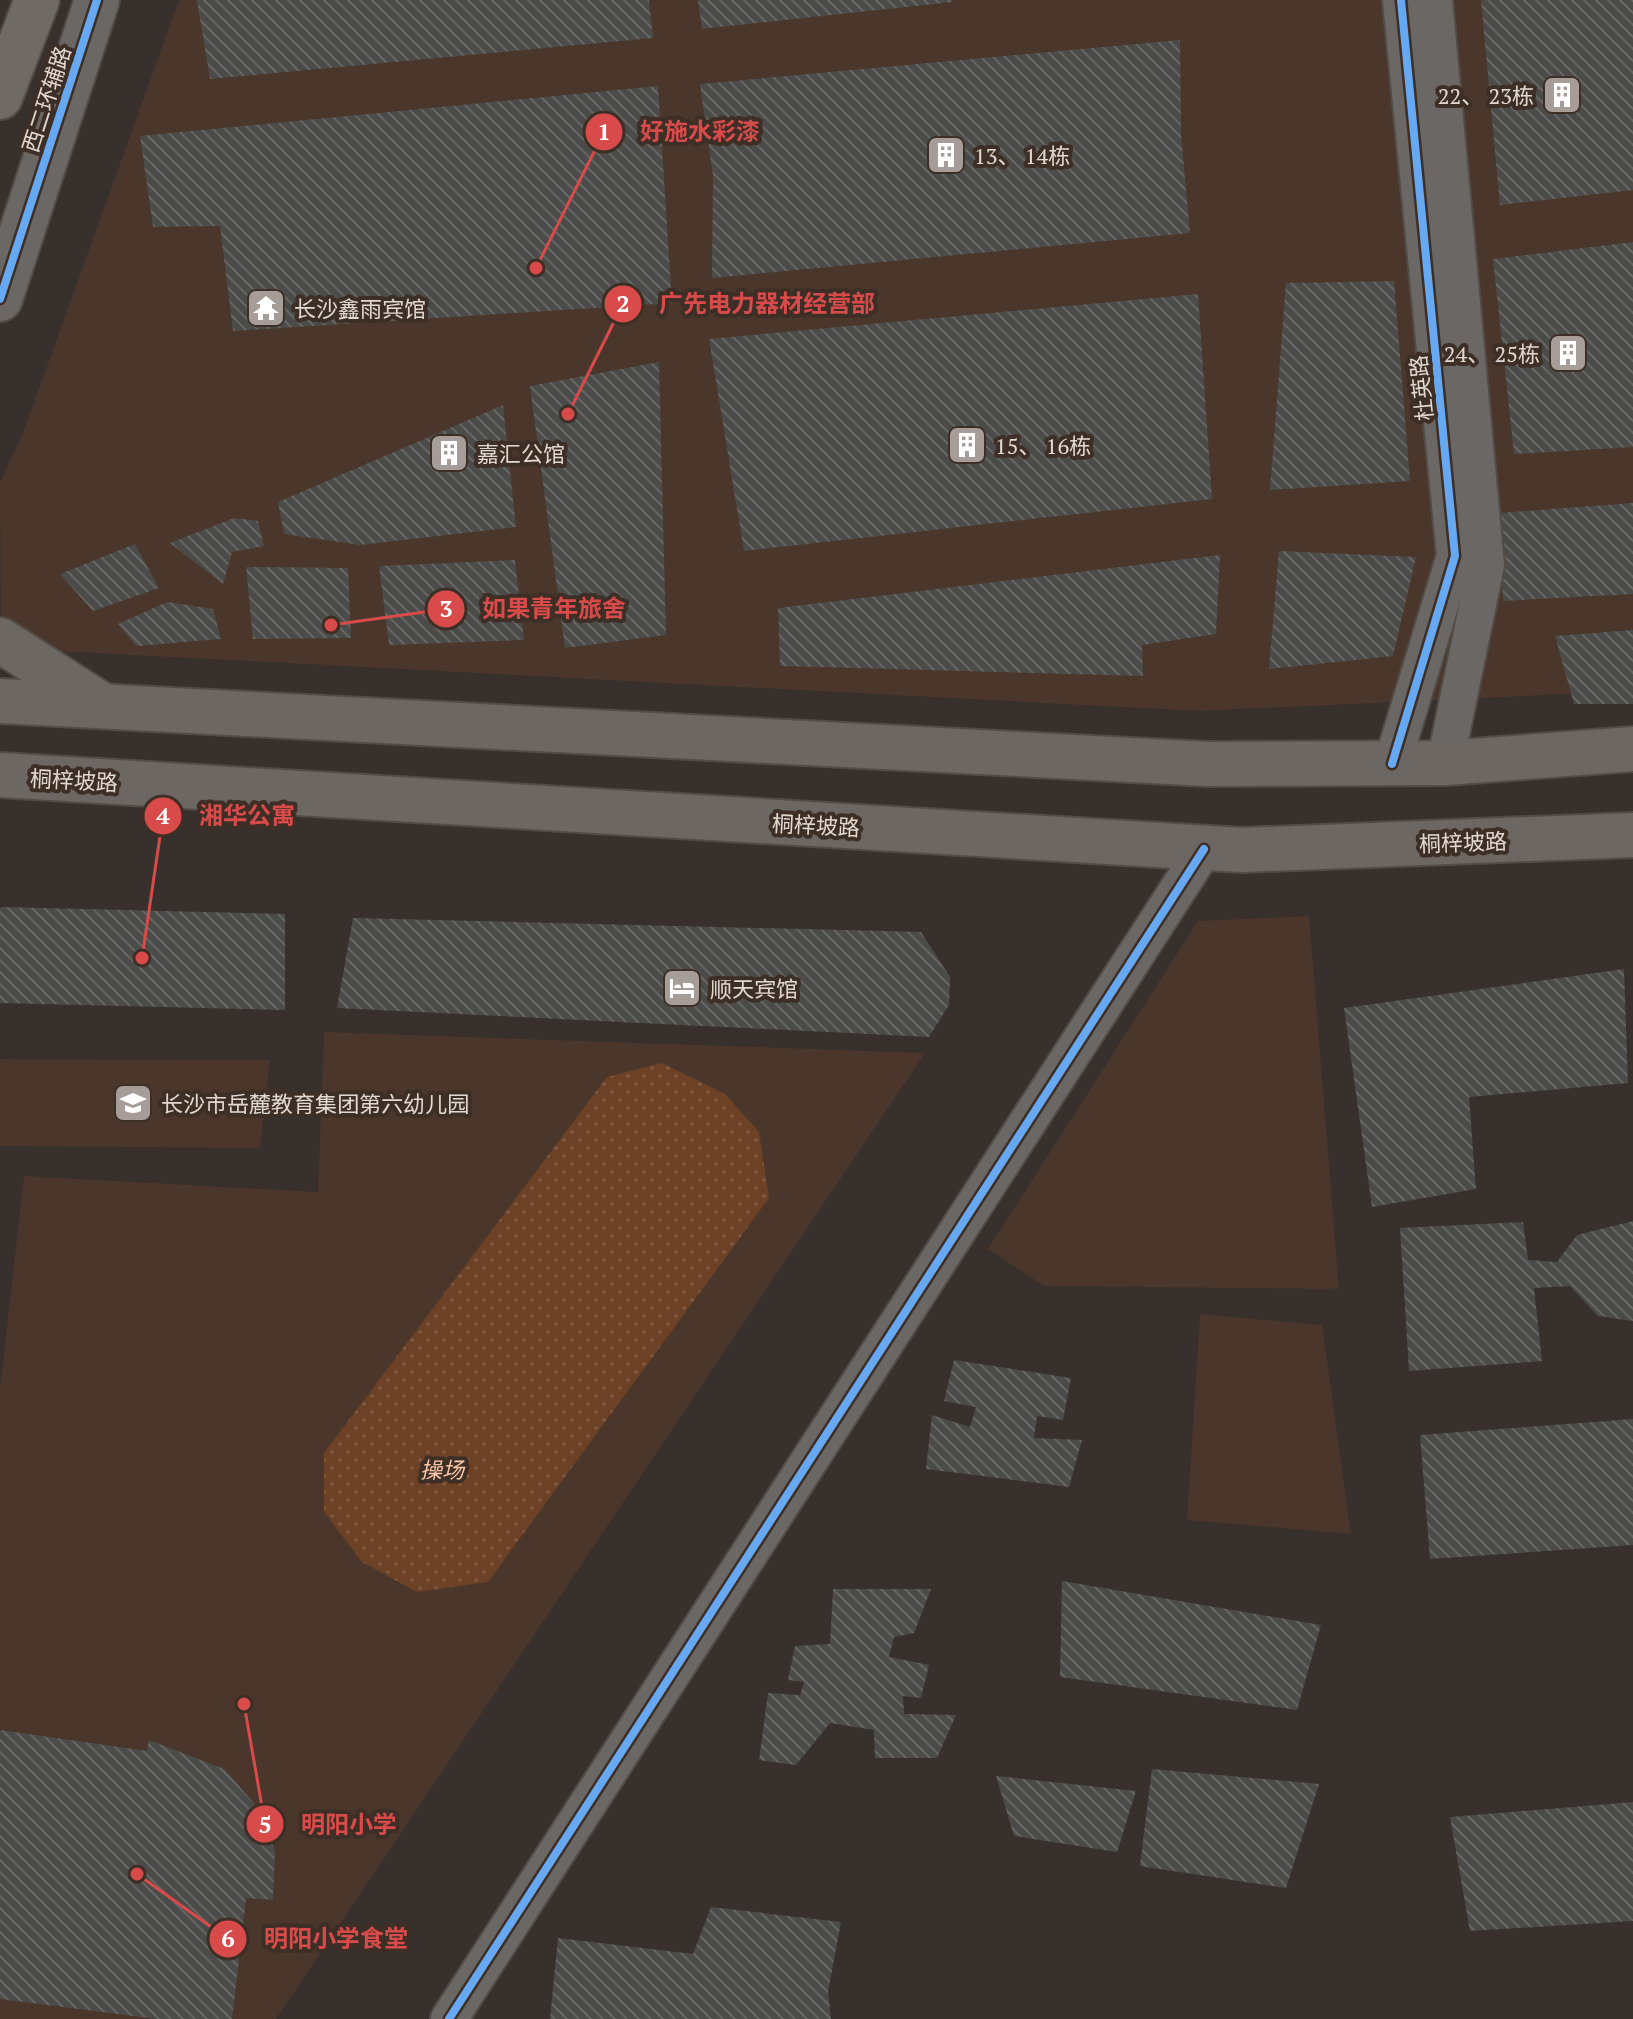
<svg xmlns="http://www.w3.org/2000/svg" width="1633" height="2019" font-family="'PT Serif','Noto Sans SC',serif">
<defs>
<pattern id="park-dots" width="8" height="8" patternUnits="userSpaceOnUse" patternTransform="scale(2)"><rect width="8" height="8" fill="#6c4125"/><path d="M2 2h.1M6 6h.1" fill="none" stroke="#815c44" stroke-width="1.8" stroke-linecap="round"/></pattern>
<pattern id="building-back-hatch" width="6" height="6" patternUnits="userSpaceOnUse" patternTransform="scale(2)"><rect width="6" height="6" fill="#4b4c4a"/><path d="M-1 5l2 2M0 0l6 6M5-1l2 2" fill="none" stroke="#656563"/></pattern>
</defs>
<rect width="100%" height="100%" fill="#38302c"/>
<g fill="#4a362a">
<path d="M179,0H1633V691L1198,711L1,648L0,482L23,433Z"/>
<path d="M1309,916L1339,1289L1044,1286L988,1249L1198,921Z"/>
<path d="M324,1032L925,1053L276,2019H0V1389L24,1176L318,1192Z"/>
<path d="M0,1059L270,1060L260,1148L0,1146Z"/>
<path d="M1200,1314L1322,1325L1351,1534L1187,1520Z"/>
</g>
<path fill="url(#park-dots)" d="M662,1063L725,1094L759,1132L769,1198L488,1582L417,1592L362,1562L324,1512V1453L607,1077Z"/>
<g fill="url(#building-back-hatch)">
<path d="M197,0H649L653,38L210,79Z"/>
<path d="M698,0H952V2L702,29Z"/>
<path d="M1481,0H1633V190L1500,205Z"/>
<path d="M1180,40L1181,135L1190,233L712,278L713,175L700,84Z"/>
<path d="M658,86L672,303L233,331L220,226L153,227L140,136Z"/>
<path d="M1633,242V447L1514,454L1493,259Z"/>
<path d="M1394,281L1410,481L1270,490L1286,283Z"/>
<path d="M1198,294L1212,499L744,551L709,339Z"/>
<path d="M659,362L666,635L565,648L530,386Z"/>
<path d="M503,405L516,527L360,545L284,534L278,502Z"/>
<path d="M1633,503V594L1503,601L1499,513Z"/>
<path d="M234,518L258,521L264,546L232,552L223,584L170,543Z"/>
<path d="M135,544L159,588L93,611L60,574Z"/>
<path d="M1279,551L1416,557L1393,656L1269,669Z"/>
<path d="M1220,555L1216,634L1142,645L1143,676L780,666L778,608Z"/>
<path d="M515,560L524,640L389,645L379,566Z"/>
<path d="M246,567L348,568L351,638L253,639Z"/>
<path d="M167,602L213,609L221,639L136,646L118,624Z"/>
<path d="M1633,630V704H1574L1555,636Z"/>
<path d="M0,907L285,914V1010L0,1003Z"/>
<path d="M353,918L921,932L950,977L949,1005L929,1037L337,1008Z"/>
<path d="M1624,969L1628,1083L1469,1097L1476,1189L1372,1207L1344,1008Z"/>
<path d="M1633,1221V1321L1598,1316L1570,1286L1534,1288L1542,1361L1409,1371L1400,1228L1523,1222L1528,1260L1557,1262L1577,1235Z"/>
<path d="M954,1360L1071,1378L1063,1420L1037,1416L1034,1438L1082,1440L1069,1487L926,1469L932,1415L970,1427L976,1407L944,1401Z"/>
<path d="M1633,1419V1545L1430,1559L1420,1435Z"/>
<path d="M1062,1581L1321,1625L1297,1710L1060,1677Z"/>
<path d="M833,1589H931L914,1633L894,1637L889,1657L929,1665L921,1698L903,1696L904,1714L956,1715L937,1758H875L874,1730L830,1723L796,1765L759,1760L768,1693L800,1695L804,1682L788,1680L795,1646L830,1644Z"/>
<path d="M0,1730L147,1751L149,1740L224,1769L253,1802L275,1850L273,1900L246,1898L232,2019H157L0,1999Z"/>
<path d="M1152,1769L1319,1784L1286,1888L1140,1866Z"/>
<path d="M996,1776L1136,1791L1117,1852L1014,1836Z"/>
<path d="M1633,1802V1921L1470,1931L1450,1817Z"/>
<path d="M711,1907L841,1922L828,1992L831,2019H550L558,1938L693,1954Z"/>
</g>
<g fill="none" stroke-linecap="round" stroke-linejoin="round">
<defs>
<g id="minor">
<path d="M1434,0L1486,565L1445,763"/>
<path d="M1392,764L1455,556L1401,0"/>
<path d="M449,2019L1204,849"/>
</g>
<path id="tertiary" d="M0,299L97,0"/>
<g id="primary">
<path d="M0,640L103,706"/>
<path d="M0,701L1208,764L1445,763L1633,749"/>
<path d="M0,775L1242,850L1633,835"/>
</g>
<path id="trunk" d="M0,97L37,0"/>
</defs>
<use href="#minor" stroke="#524c47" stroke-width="40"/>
<use href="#tertiary" stroke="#524c47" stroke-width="48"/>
<use href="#primary" stroke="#524c47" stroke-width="48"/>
<use href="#trunk" stroke="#524c47" stroke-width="48"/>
<use href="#minor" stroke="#6b6764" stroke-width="36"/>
<use href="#tertiary" stroke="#6b6764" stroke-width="44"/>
<use href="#primary" stroke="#6d6763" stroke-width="44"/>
<use href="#trunk" stroke="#706a66" stroke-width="44"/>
<defs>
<g id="cycleway">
<path d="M0,299L97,0"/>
<path d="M1392,764L1455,556L1401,0"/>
<path d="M449,2019L1204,849"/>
</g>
</defs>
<use href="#cycleway" stroke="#3e2f26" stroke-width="13"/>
<use href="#cycleway" stroke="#66a8f1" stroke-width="8"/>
</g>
<defs>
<symbol id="building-square" viewBox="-11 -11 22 22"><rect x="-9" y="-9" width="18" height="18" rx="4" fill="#a69d98" stroke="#3e2f26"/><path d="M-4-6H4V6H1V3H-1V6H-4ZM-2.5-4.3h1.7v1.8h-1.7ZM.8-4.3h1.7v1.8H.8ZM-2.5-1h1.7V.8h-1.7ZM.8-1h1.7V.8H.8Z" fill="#fff"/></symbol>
<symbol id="temple-square" viewBox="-11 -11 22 22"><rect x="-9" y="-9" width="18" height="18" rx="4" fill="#a69d98" stroke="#3e2f26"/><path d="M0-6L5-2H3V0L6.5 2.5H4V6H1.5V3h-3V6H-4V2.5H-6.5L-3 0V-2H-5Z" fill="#fff"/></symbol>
<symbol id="hotel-square" viewBox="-11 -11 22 22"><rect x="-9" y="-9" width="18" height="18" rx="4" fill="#a69d98" stroke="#3e2f26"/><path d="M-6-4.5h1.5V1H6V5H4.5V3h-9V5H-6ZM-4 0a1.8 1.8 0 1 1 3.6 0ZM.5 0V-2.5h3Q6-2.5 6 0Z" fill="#fff"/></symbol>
<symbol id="school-square" viewBox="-11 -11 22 22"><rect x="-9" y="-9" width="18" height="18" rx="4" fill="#a69d98" stroke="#3e2f26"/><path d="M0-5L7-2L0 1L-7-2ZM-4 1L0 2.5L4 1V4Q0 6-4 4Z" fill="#fff"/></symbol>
</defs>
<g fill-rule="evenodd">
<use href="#building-square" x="1540" y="73" width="44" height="44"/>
<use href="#building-square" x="924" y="133" width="44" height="44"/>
<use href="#temple-square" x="244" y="286" width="44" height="44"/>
<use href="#building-square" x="1546" y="331" width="44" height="44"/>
<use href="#building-square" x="945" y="423" width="44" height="44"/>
<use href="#building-square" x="427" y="431" width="44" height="44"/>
<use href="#hotel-square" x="660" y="966" width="44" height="44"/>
<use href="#school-square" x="111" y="1081" width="44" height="44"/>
</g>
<g text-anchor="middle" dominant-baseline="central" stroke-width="8" stroke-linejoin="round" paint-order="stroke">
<g font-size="22" fill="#e2d8d2" stroke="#3e2f26" text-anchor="start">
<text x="1534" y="95" text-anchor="end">22、 23栋</text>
<text x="974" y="155">13、 14栋</text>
<text x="294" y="308">长沙鑫雨宾馆</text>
<text x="1540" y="353" text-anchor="end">24、 25栋</text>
<text x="995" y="445">15、 16栋</text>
<text x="477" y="453">嘉汇公馆</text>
<text x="710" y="988">顺天宾馆</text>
<text x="161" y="1103">长沙市岳麓教育集团第六幼儿园</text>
</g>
<g font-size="22" fill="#e2d8d2" stroke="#3e2f26">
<text transform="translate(46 99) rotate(-72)">西二环辅路</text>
<text transform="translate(1421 388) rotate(-96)">杜英路</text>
<text transform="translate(74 780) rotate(3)">桐梓坡路</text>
<text transform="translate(816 825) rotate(3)">桐梓坡路</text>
<text transform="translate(1463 842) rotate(-2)">桐梓坡路</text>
</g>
<g font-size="22" font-style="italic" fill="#fcc7a7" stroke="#3e2f26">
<text x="442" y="1469">操场</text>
</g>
</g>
<path fill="none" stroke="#d84b4a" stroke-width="3" d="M536 268L604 132M568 414L623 304M331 625L446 609M142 958L163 816M244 1704L265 1824M137 1874L228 1939"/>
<g fill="#d84b4a" stroke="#3e2f26" stroke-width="3">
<circle cx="536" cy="268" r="8"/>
<circle cx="568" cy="414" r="8"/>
<circle cx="331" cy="625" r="8"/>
<circle cx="142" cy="958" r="8"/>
<circle cx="244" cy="1704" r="8"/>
<circle cx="137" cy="1874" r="8"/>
<circle cx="604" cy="132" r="20"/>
<circle cx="623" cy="304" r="20"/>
<circle cx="446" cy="609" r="20"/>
<circle cx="163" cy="816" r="20"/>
<circle cx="265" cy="1824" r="20"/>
<circle cx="228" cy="1939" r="20"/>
</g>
<g font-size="24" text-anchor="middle" font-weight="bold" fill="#fff">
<text x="604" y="140">1</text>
<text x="623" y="312">2</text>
<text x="446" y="617">3</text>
<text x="163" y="824">4</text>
<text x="265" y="1833">5</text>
<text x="228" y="1947">6</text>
</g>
<g font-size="24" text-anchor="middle" font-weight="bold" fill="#d84b4a" stroke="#3e2f26" stroke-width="8" stroke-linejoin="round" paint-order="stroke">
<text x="700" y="140">好施水彩漆</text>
<text x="767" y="312">广先电力器材经营部</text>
<text x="554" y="617">如果青年旅舍</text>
<text x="247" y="824">湘华公寓</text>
<text x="349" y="1833">明阳小学</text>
<text x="336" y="1947">明阳小学食堂</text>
</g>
</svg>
